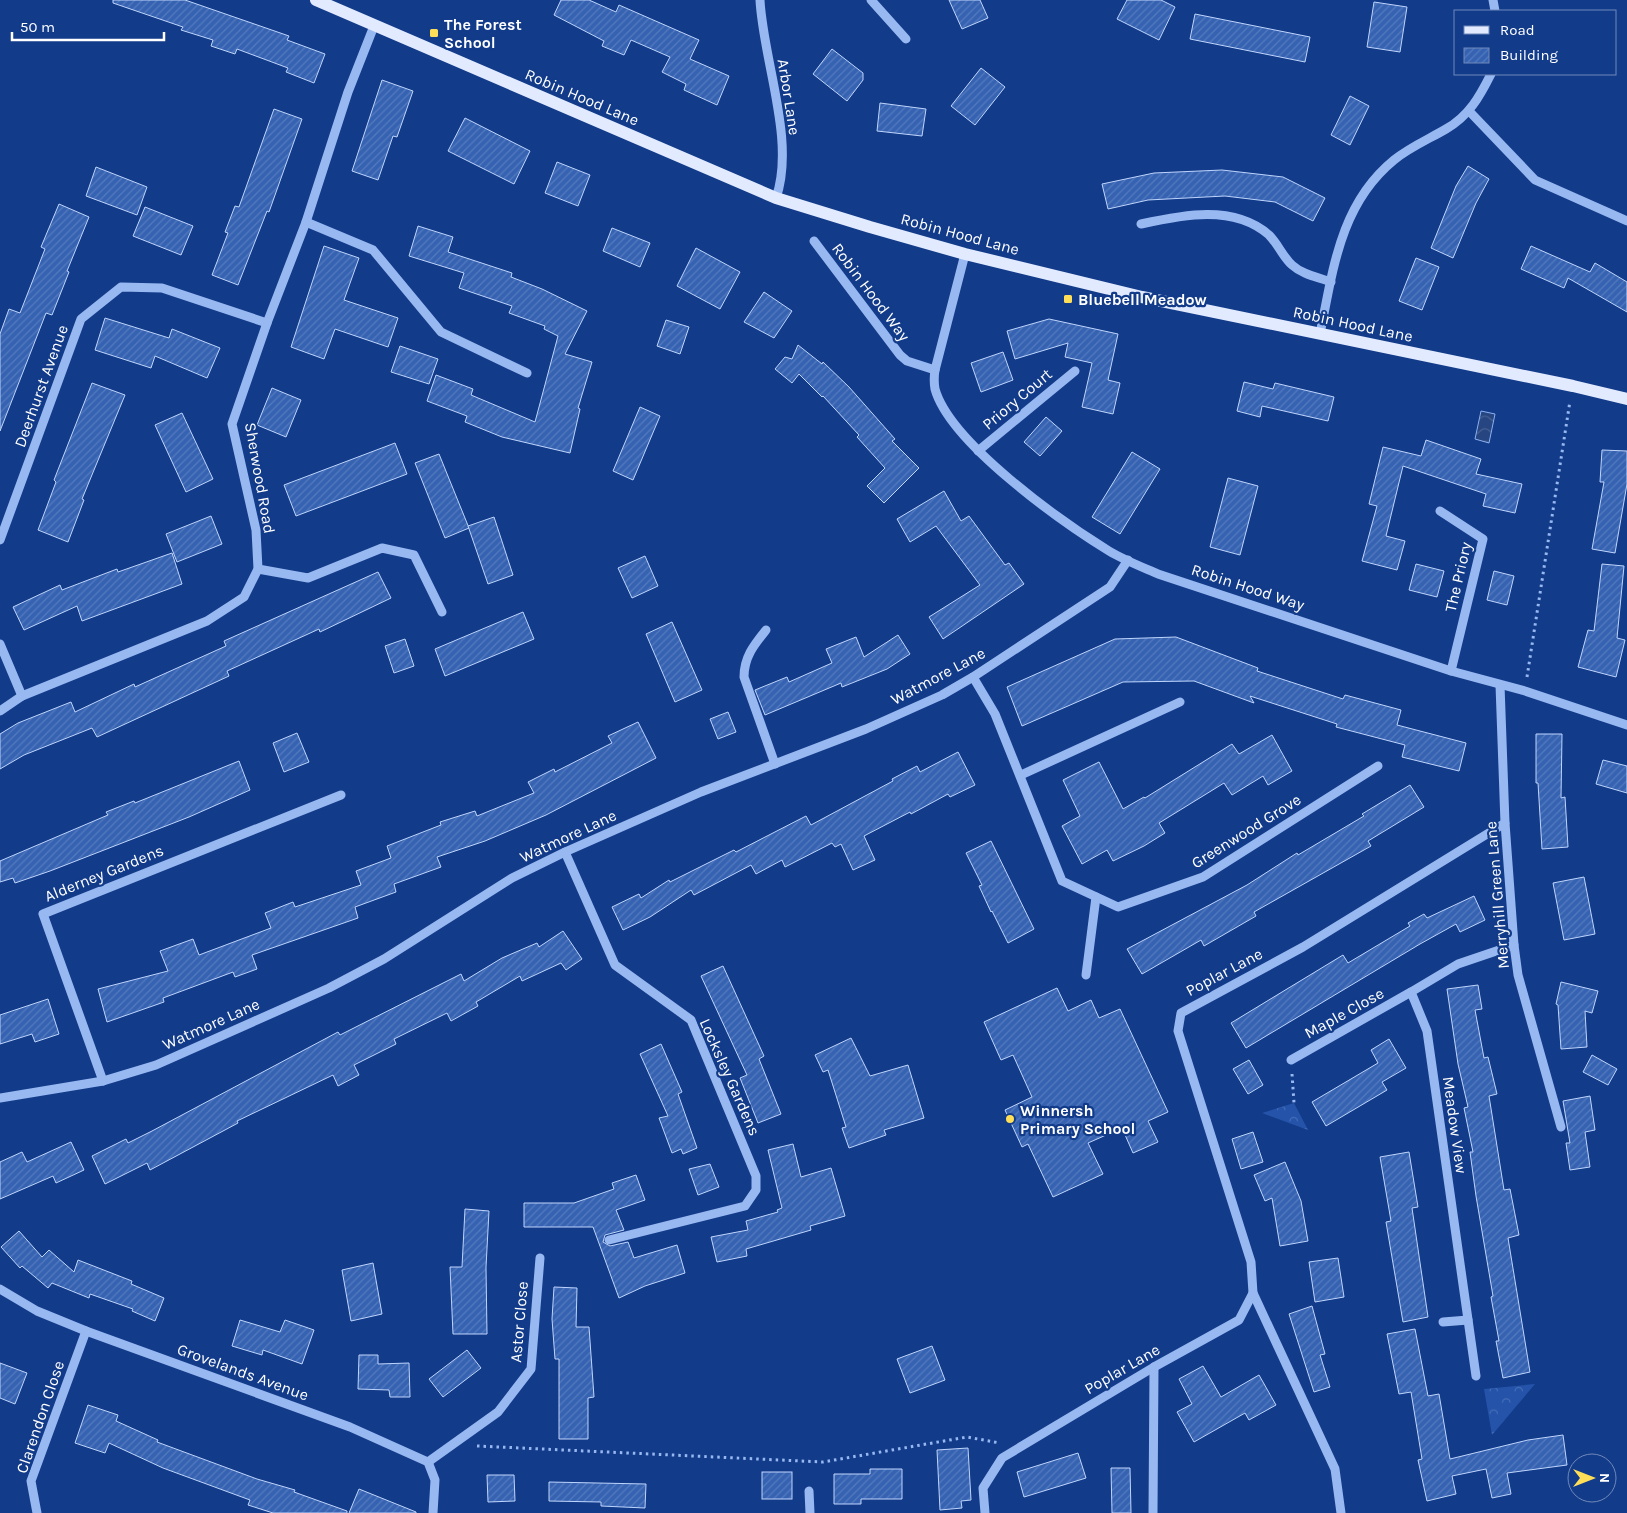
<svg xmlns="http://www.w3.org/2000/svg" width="1627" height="1513" font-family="Karla,sans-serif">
<defs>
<pattern id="park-crowns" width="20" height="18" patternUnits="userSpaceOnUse" patternTransform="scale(1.25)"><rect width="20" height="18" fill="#2453a9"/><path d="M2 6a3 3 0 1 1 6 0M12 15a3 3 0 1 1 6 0" fill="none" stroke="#456db6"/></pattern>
<pattern id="water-waves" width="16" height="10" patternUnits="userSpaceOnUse" patternTransform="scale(1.25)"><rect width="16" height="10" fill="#274580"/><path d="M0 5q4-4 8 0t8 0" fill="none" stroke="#476193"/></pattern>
<pattern id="building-hatch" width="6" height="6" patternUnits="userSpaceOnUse" patternTransform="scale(1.25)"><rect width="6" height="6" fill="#3662b2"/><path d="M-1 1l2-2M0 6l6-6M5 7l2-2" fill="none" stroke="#547abe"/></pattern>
</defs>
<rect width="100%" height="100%" fill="#123b8a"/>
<g fill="url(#park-crowns)">
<path d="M1294,1103L1308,1130L1262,1113Z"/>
<path d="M1535,1384L1492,1435L1484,1389Z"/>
</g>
<path fill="url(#water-waves)" stroke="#8ab1f4" d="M1481,411L1495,414L1489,443L1475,439Z"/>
<g fill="url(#building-hatch)" stroke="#bfd5fc">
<path d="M113,0H185L289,36L287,40L325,54L314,83L286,72L288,68L237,49L235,54L211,46L213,40L181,30L183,27L113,3Z"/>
<path d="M561,0H589L616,12L619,5L699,40L690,59L729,76L717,105L684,90L686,84L662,72L670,57L631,40L624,55L602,46L604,41L554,15Z"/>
<path d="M949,0H980L988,18L962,29Z"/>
<path d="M1127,0H1161L1175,7L1159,40L1117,19Z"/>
<path d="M1374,2L1407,7L1400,52L1367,47Z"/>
<path d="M1195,14L1310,37L1305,62L1190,39Z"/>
<path d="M832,49L863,73V80L847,101L813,74Z"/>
<path d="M981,68L1005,87L975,125L951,106Z"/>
<path d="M382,80L413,91L397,137L393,136L378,180L352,171Z"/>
<path d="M1350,96L1369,106L1350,145L1331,135Z"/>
<path d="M880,103L926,109L922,136L877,131Z"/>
<path d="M274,109L302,119L269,212L267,211L238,285L212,275L228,233L225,232L235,206L239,207Z"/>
<path d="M465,118L530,151L514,184L448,151Z"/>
<path d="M557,162L590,175L578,206L545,193Z"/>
<path d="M1468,166L1489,179L1476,203L1453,258L1431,248L1456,186Z"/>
<path d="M96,167L147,187L137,215L86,196Z"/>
<path d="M1222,170L1283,177L1325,198L1313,221L1275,202L1225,196L1148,200L1108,209L1102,184L1154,173Z"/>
<path d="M59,204L89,217L67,271L69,272L52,315L46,313L0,431V334L9,309L20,313L45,249L41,247Z"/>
<path d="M145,207L193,226L181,255L133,236Z"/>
<path d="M418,226L453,237L448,252L512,273L511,277L542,289L587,311L565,354L592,362L578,408L580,409L570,453L502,437L465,422L467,416L427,401L436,375L473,389L471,395L535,422L558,336L544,329L545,326L509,313L512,306L459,288L464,273L409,256Z"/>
<path d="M612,228L650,243L640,267L603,251Z"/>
<path d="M324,246L359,258L344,300L398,318L388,347L335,329L324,359L291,347Z"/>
<path d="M1531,246L1590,272L1595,263L1627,282V312L1568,278L1564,288L1521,269Z"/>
<path d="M696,248L740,272L720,309L677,286Z"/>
<path d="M1416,258L1439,267L1422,310L1399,301Z"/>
<path d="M764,292L792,311L774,338L744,322Z"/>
<path d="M105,318L169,338L172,329L220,348L207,378L155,356L151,368L95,350Z"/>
<path d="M1049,319L1118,334L1108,380L1120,383L1113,414L1082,407L1092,363L1065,357L1068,343L1015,359L1007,331Z"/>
<path d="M666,320L689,327L680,354L657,346Z"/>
<path d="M798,345L822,364L823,362L849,387L895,439L892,441L919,468L884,503L867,486L885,468L857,437L859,435L823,396L822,397L799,374L792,383L775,369L785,357L792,359Z"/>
<path d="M400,346L438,359L429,384L391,372Z"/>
<path d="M1003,352L1013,380L981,392L971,363Z"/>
<path d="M1244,382L1273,389L1275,383L1334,397L1328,421L1262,406L1260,417L1237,411Z"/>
<path d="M92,383L125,395L82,499L84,500L68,542L38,530L56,482L54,480Z"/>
<path d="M272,388L301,400L286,437L257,425Z"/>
<path d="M640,407L660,416L633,480L613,471Z"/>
<path d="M182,413L213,479L186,492L155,425Z"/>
<path d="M1046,417L1062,431L1040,456L1024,442Z"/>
<path d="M1426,440L1481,459L1476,474L1522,484L1515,513L1483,506L1486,494L1403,466L1386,536L1405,541L1397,570L1362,561L1377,506L1369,504L1383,447L1421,456Z"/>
<path d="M395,443L407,474L296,516L284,485Z"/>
<path d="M1602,450L1627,451V484L1615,553L1592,549L1604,482H1600Z"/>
<path d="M1132,452L1160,469L1120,534L1092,517Z"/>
<path d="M439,454L469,528L445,538L415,463Z"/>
<path d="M1228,478L1258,486L1240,555L1210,547Z"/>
<path d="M944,491L961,521L969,516L1005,565L1009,563L1024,584L943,639L929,617L980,585L936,526L910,542L897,519Z"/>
<path d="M211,516L222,544L177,562L166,534Z"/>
<path d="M494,517L513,575L488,584L468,526Z"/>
<path d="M172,553L182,584L82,621L77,606L24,630L13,607L60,585L62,590L117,569L118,572Z"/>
<path d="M645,556L658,586L632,598L618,568Z"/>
<path d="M1416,564L1444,571L1437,597L1409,590Z"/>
<path d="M1602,564L1624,566L1617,638L1625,640L1616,677L1578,667L1588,630L1594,631Z"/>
<path d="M1494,571L1514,576L1507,605L1487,600Z"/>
<path d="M378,572L391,598L320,632L319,629L227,671L229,676L97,737L92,728L24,755L0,769V734L18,723L71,702L75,712L134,684L135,687L226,646L224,641Z"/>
<path d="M523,612L534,639L445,676L435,649Z"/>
<path d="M672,622L702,690L675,702L646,634Z"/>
<path d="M898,635L910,654L887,669L842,687L841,683L765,715L755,690L787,677L789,682L832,663L826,649L856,637L864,657Z"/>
<path d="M1176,637L1258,668L1257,671L1343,699L1345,695L1401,710L1397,725L1466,743L1459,771L1402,757L1405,745L1336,727L1337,724L1250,696L1254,703L1194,681L1123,682L1022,726L1007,687L1115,639Z"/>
<path d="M405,639L414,666L394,673L385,646Z"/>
<path d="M728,712L736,732L718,739L710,719Z"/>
<path d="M638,722L656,758L546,815L485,841L437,857L441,867L394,884L396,892L355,907L358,918L252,955L257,969L235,977L233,972L163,998L164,1002L107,1022L98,989L168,971L160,951L193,939L199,955L271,928L265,913L293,902L295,907L361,885L356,871L391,858L387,846L441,825L440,822L475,811L477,816L534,793L528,782L554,769L555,772L612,743L608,736Z"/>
<path d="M297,733L309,762L284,772L273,743Z"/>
<path d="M1536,734H1562L1561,798L1565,797L1568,847L1542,849L1538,783H1536Z"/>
<path d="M1272,735L1292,771L1268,785L1263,776L1232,795L1224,783L1159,823L1165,833L1144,846L1113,861L1107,850L1082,864L1062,826L1080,816L1063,780L1099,762L1123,809L1144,797L1145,798L1232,744L1239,754Z"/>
<path d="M958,752L975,785L950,797L948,794L911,814L910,812L864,836L875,860L853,870L841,844L835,847L832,843L785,867L782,860L756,874L751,865L694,895L691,890L650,917L623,930L612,907L639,894L641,898L669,880L670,882L734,850L736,852L806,816L811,825L893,781L892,779L917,766L920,772Z"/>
<path d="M1603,760L1627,766V793L1596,784Z"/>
<path d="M239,761L250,790L189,817L50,871L15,883L13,878L0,882V861L108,815L106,812L134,801L135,803Z"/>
<path d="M1410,785L1424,807L1368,841L1371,846L1254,912L1256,916L1204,946L1201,940L1142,974L1127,949L1247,885L1297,853L1298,855L1364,816L1362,814Z"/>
<path d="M991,841L1034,929L1008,943L992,911L991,912L979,886L982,885L966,853Z"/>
<path d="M1584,877L1595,934L1564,940L1553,883Z"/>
<path d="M1474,896L1485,920L1460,932L1456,924L1420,944L1246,1048L1231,1023L1343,955L1348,963L1410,926L1408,923L1424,914L1427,918Z"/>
<path d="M563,931L582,959L566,970L561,963L522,981L520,976L476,1002L478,1006L451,1021L447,1013L394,1039L396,1044L354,1065L359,1075L338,1086L333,1075L237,1121L238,1123L150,1170L147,1163L105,1184L92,1156L126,1139L128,1143L152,1131L338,1032L340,1035L461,974L464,981L502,958L537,943L539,947Z"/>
<path d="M723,966L764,1056L759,1059L781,1114L758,1123L740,1078L747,1075L701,976Z"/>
<path d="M1561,982L1598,991L1592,1013L1585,1011L1587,1047L1561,1049L1558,1005L1556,1004Z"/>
<path d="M1478,985L1482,1009L1475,1010L1484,1058L1488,1057L1497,1094L1489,1096L1504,1190L1510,1189L1519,1235L1508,1238L1530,1372L1503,1378L1496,1341H1499L1491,1297L1493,1296L1476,1196L1470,1152H1473L1464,1108L1468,1107L1458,1064L1447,989Z"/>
<path d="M1057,988L1068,1011L1091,1000L1099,1018L1120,1009L1168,1112L1148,1121L1158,1142L1133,1153L1122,1128L1088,1143L1103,1174L1053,1197L1028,1144L1022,1147L1005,1110L1032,1097L1013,1055L1001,1060L984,1022Z"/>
<path d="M48,999L59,1034L35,1042L32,1034L0,1044V1015Z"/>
<path d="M851,1038L870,1076L908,1065L924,1118L884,1130L886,1135L849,1148L842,1128L846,1127L828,1070L823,1072L815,1055Z"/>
<path d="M1389,1039L1406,1068L1382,1082L1387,1090L1326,1126L1312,1102L1378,1063L1371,1050Z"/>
<path d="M661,1044L682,1092L678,1094L697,1148L683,1154L681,1149L672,1153L659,1118L668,1116L640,1054Z"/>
<path d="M1592,1055L1617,1069L1608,1085L1583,1072Z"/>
<path d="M1249,1060L1263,1085L1248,1094L1233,1069Z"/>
<path d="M1590,1096L1595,1130L1585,1132L1590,1167L1570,1170L1566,1143H1570L1563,1101Z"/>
<path d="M1253,1132L1263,1162L1241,1169L1232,1139Z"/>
<path d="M71,1142L84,1170L56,1183L53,1176L0,1199V1162L22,1152L27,1162Z"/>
<path d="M793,1144L801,1177L831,1168L845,1216L810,1226L811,1230L746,1249L747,1256L717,1262L711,1237L748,1230L746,1221L778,1212L777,1210L782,1208L768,1150Z"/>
<path d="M1409,1152L1418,1207L1412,1208L1428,1317L1403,1322L1386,1222L1391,1221L1380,1157Z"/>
<path d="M1285,1162L1301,1201L1308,1241L1280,1246L1272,1198L1265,1201L1254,1175Z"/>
<path d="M710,1164L719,1187L698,1195L689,1169Z"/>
<path d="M636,1175L645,1200L616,1210L624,1230L605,1235L603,1242L610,1246L628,1242L634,1258L677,1245L685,1273L645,1286L619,1298L593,1227H524V1203H574L614,1189L612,1183Z"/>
<path d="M465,1209L489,1211L486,1267L487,1334H453L450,1267H462Z"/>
<path d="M19,1231L42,1257L49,1250L74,1272L78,1260L132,1281L131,1284L164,1298L155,1321L132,1311L133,1309L90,1294L89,1298L52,1283L48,1288L22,1266L20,1268L1,1247Z"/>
<path d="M1338,1258L1344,1297L1315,1302L1309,1262Z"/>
<path d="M373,1263L382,1314L351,1321L342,1270Z"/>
<path d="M554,1287L577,1288L576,1327H589L594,1397L588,1398V1439H559V1359H555L552,1319Z"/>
<path d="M1312,1306L1325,1354L1320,1355L1330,1387L1314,1392L1289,1314Z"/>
<path d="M240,1320L280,1332L285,1320L314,1330L302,1364L263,1350L262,1355L232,1346Z"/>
<path d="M1415,1329L1428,1396L1439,1394L1450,1459L1528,1440L1563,1435L1567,1465L1507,1473L1511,1494L1492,1498L1486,1469L1452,1476L1456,1494L1427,1501L1418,1460L1422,1459L1411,1392L1399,1394L1387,1334Z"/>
<path d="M932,1346L945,1380L910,1393L897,1359Z"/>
<path d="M467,1350L481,1368L443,1397L429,1379Z"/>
<path d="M359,1355H378V1364L409,1363L410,1397H390L389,1390L358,1389Z"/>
<path d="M0,1363L27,1373L15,1404L0,1398Z"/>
<path d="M1203,1366L1221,1397L1259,1375L1276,1405L1249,1420L1245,1413L1194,1442L1177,1412L1192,1404L1179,1379Z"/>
<path d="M88,1405L118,1415L116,1421L158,1440L157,1442L257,1479L295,1490L294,1492L347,1511V1513H273L248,1505L250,1500L163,1468L109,1443L105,1453L75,1443Z"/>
<path d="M968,1448L971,1500L961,1501L962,1508L940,1510L937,1450Z"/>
<path d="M1078,1453L1086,1478L1024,1497L1017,1472Z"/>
<path d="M1111,1468H1130L1131,1513H1112Z"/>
<path d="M870,1469H902V1499H861V1504H834V1474H870Z"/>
<rect x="762" y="1472" width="30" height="27"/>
<path d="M487,1475H514L515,1501L488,1502Z"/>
<path d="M549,1482L646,1484L645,1508L601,1506V1502L549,1501Z"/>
<path d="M359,1489L416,1512V1513H349Z"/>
</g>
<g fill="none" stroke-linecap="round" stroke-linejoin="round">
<g stroke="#98b8f1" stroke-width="3" stroke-dasharray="2.5 4" stroke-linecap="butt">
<path d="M1527,677L1570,401"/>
<path d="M1292,1074L1294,1103"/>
<path d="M477,1446L823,1462L967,1437L1000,1443"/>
</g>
<g stroke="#98b8f1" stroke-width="9">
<path d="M760,0C763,60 796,141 776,198"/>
<path d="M871,0L906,39"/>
<path d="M1493,0L1495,11"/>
<path d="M1469,111L1535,180L1627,221"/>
<path d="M306,222L373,250L441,332L527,373"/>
<path d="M1141,224C1182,215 1234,204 1269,235C1278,244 1283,257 1292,265C1303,275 1318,277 1331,282"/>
<path d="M814,241L900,355L907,361L935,370"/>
<path d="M965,254L935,370C934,376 934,383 935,389C950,443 1062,522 1109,551C1124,560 1142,567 1158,574L1451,671L1525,691L1627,725"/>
<path d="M1320,334C1333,270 1340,204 1394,160C1410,147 1429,139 1446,129C1469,116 1480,96 1491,74"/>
<path d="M978,451L1075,371"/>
<path d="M1440,511L1483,539L1451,671"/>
<path d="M0,540L81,319L121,287L162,288L267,323"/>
<path d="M258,569L308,578L382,548L414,555L442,612"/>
<path d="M766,630C754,645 744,657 744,677L775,764"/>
<path d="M0,644L22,696"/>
<path d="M973,677L995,714L1062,881L1118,907L1203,877L1378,766"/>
<path d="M1500,685L1505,823L1514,945L1518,975L1561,1127"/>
<path d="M0,711L22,696L207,621L244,597L258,569L256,530L232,424L267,323L306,222L348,92L374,26"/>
<path d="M1021,775L1180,702"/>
<path d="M565,852L615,965L691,1020L756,1176V1190L745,1206L609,1240"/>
<path d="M1086,975L1096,897"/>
<path d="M1291,1060L1411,992"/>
<path d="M103,1081L43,914L341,795"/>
<path d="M0,1098L103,1081L156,1065L329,988L384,959L512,878L565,852L701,792L866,729L942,695L973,677L1110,587L1128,560"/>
<path d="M0,1289L37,1311L86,1331L350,1427L428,1462L435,1480L433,1513"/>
<path d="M1443,1322L1468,1320"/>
<path d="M1476,1376L1427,1031L1411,992L1458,964L1514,945"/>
<path d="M428,1462L498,1412L531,1369L540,1258"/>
<path d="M809,1491L810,1513"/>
<path d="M37,1513L31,1481L86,1331"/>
<path d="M985,1513L983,1488L1002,1458L1154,1367L1239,1320L1253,1293"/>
<path d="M1153,1513L1154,1367"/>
<path d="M1341,1513L1335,1469L1253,1293L1251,1262L1178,1031L1181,1013L1303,947L1505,823"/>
</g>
<path stroke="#e2eaff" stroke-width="12" d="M316,0L776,198L870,227L965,254L1142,297L1573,386L1627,399"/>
</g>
<g fill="#ffdf58" stroke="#123b8a" stroke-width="2">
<rect x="429" y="28" width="10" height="10" rx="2.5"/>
<rect x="1063" y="294" width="10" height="10" rx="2.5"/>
<circle cx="1010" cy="1119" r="5"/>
</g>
<g text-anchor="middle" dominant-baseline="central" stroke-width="4.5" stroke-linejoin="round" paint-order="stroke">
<g font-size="16" font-weight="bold" fill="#fff" stroke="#123b8a" text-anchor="start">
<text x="444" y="24">The Forest<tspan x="444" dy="18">School</tspan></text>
<text x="1078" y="299">Bluebell Meadow</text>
<text x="1020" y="1110">Winnersh<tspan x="1020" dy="18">Primary School</tspan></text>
</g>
<g font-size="16" fill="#fff" stroke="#123b8a">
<text transform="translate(582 97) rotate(23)">Robin Hood Lane</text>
<text transform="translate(789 97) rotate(81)">Arbor Lane</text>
<text transform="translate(960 234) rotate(15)">Robin Hood Lane</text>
<text transform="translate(871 292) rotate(53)">Robin Hood Way</text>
<text transform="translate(1353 324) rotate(12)">Robin Hood Lane</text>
<text transform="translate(41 386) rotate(-70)">Deerhurst Avenue</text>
<text transform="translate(1017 399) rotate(-40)">Priory Court</text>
<text transform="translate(260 478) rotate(80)">Sherwood Road</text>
<text transform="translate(1458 577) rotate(-77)">The Priory</text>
<text transform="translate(1248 587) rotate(18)">Robin Hood Way</text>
<text transform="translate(938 676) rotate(-28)">Watmore Lane</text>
<text transform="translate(1246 831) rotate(-32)">Greenwood Grove</text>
<text transform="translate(568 836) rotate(-25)">Watmore Lane</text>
<text transform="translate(104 873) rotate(-22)">Alderney Gardens</text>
<text transform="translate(1497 895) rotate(-95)">Merryhill Green Lane</text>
<text transform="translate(1224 972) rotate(-28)">Poplar Lane</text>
<text transform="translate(1344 1013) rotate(-29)">Maple Close</text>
<text transform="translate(211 1024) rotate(-24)">Watmore Lane</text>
<text transform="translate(730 1077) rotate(66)">Locksley Gardens</text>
<text transform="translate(1455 1125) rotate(82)">Meadow View</text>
<text transform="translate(519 1322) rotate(-85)">Astor Close</text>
<text transform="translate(1122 1369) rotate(-30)">Poplar Lane</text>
<text transform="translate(243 1372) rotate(20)">Grovelands Avenue</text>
<text transform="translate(40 1417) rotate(-71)">Clarendon Close</text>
</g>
</g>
<rect x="1454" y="10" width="162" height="65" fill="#123b8a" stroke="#7189b9"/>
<rect x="1464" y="26" width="25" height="8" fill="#e2eaff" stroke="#7189b9"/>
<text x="1500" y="35" font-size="15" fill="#ffffff">Road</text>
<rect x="1464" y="48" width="25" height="15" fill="url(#building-hatch)" stroke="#7189b9"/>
<text x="1500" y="60" font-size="15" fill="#ffffff">Building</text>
<g transform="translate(1592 1478) rotate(90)"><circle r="24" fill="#123b8a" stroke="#7189b9"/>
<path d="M0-4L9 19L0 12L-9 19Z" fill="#ffdf58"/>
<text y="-8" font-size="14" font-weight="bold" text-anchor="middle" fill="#ffffff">N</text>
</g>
<path d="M12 32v8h152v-8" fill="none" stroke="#ffffff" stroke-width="2.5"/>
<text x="20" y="32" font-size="15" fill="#ffffff" stroke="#123b8a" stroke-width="4" paint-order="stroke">50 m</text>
</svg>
